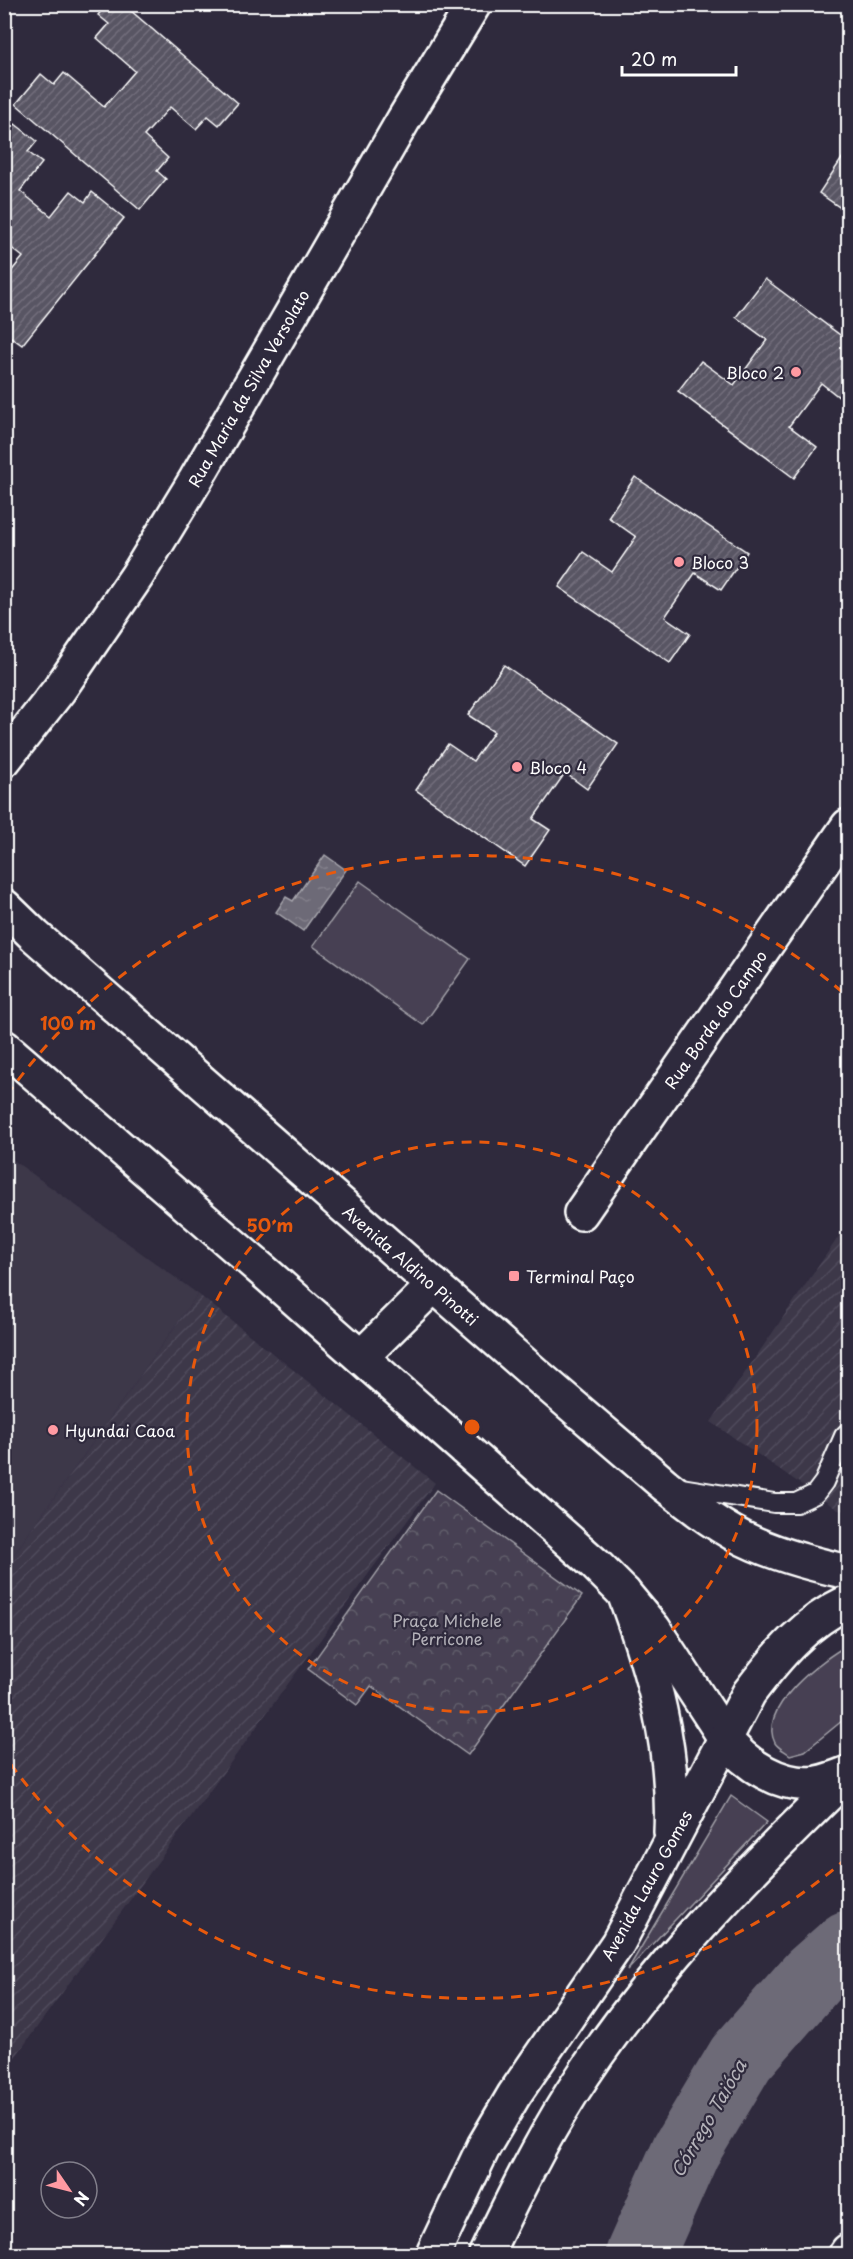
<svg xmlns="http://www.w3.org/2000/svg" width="853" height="2259" font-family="'Playpen Sans',sans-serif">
<defs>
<pattern id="industrial-furrows" width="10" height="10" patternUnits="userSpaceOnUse" patternTransform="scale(1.5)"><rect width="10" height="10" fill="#3c3749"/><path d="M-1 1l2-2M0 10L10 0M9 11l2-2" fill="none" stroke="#504b5b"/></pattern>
<pattern id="park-crowns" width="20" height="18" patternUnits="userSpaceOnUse" patternTransform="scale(1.5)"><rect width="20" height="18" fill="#464152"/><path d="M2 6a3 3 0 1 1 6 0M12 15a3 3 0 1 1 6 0" fill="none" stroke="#625e6c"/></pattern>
<pattern id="water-ripples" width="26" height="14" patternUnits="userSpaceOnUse" patternTransform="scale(1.5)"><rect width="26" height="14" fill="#6d6a77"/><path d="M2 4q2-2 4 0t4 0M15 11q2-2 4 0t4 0" fill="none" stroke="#83808b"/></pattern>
<pattern id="building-hatch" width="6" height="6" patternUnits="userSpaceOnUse" patternTransform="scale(1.5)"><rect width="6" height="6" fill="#595564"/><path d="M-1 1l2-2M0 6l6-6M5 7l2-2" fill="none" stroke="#726e7b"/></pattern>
</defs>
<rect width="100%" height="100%" fill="#2f2a3d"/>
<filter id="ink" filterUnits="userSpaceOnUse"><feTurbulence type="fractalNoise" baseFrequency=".0167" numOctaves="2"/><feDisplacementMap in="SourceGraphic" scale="12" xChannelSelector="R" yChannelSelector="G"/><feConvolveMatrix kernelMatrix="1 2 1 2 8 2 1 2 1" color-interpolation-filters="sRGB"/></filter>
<g filter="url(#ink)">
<path fill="#3c3749" d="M5,1154L198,1294L5,1567Z"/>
<g fill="url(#industrial-furrows)">
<path d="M848,1223V1511L838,1510L711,1422Z"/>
<path d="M198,1294L435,1483L5,2071V1567Z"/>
</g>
<g fill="#464152" stroke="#a2a0a8" stroke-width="1.5">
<path d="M360,881L470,959L423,1025L313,946Z"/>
<path d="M848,1645V1716L805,1751L790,1755C785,1751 778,1748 775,1743C757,1708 822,1659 848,1645Z"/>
<path d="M731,1796L767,1822L627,1971Z"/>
</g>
<path fill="url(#park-crowns)" stroke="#a2a0a8" stroke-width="1.5" d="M436,1490L582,1596L468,1755L371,1686L357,1705L308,1669Z"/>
<path fill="url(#water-ripples)" stroke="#a7a6ad" stroke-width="1.5" d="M325,855L346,870L303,931L276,912L286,897L293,901Z"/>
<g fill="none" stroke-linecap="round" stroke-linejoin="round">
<path stroke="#6d6a77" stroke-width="69" d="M640,2254L686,2150L741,2058L813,1976L848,1945"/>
</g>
<g fill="url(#building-hatch)" stroke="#fff" stroke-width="1.5">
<path d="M107,4H123L238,103L219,125L208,116L196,129L170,107L144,136L168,158L157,171L166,179L140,210L16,104L41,74L54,85L64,73L104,107L135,71L97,38L109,24L98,15Z"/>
<path d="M15,124L37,141L28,152L42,163L20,191L51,216L71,191L85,202L92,192L124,218L22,345L4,332V280L23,257L4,242V137Z"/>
<path d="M845,154L848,157V213L819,193Z"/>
<path d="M765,279L848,341V394L844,401L821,383L789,426L817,447L794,478L678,391L701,361L734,385L767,340L736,317Z"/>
<path d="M635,477L747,552L721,590L695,573L665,617L690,634L670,663L559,587L583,552L612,572L636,537L608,517Z"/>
<path d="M504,665L618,744L587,789L565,773L533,819L550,830L525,866L416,790L448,744L473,761L494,732L468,715Z"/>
</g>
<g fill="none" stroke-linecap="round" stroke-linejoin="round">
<defs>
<path id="lane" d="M675,1487L774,1503H796L815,1494L824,1482L844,1436L848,1432"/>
<g id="street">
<path d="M4,760L59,690L137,576L196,479L404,119L474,4"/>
<path d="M581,1213L848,826"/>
<path d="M846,2254L848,2251"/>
</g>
<g id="secondary">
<path d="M4,906L35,936L533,1372L665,1485C693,1507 722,1530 755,1544C785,1557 816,1565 848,1572"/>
<path d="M4,1047L269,1276L595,1564L624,1593L654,1629L725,1738"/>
<path d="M361,1357L434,1285"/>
</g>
<g id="primary">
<path d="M624,1593C653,1671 675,1748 671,1832"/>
<path d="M725,1738C745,1765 782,1788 817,1783C828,1781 838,1777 848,1773"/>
<path d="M433,2254L484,2146L514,2095L618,1943L749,1693C777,1656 805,1622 848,1602"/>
<path d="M486,2254C512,2200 539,2145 571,2094C647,1974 747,1873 848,1775"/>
</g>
</defs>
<use href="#lane" stroke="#fff" stroke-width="22"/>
<use href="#street" stroke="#fff" stroke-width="38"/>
<use href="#secondary" stroke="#fff" stroke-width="38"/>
<use href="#primary" stroke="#fff" stroke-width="38"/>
<use href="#lane" stroke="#2f2a3d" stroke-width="18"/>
<use href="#street" stroke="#2f2a3d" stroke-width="33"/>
<use href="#secondary" stroke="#2f2a3d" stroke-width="33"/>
<use href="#primary" stroke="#2f2a3d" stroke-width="33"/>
</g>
</g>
<g fill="none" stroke="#e8590c" stroke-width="3" stroke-dasharray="10 8">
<circle cx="472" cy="1427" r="285"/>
<path d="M847 1858A571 571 0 0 1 7 1759M7 1095A571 571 0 0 1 847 996"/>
</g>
<g fill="#ff9aa2" stroke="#2f2a3d" stroke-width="2">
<circle cx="796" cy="372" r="6"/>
<circle cx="679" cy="562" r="6"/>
<circle cx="517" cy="767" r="6"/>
<rect x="508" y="1270" width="12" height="12" rx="3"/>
<circle cx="53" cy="1430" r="6"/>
</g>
<g text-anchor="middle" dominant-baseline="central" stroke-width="4.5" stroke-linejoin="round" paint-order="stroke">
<g font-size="16" fill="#fff" stroke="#2f2a3d" text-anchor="start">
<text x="784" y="372" text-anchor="end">Bloco 2</text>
<text x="691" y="562">Bloco 3</text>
<text x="529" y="767">Bloco 4</text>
<text x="526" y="1276">Terminal Paço</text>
<text x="65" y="1430">Hyundai Caoa</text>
</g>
<g font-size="16" fill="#fff" stroke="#2f2a3d">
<text transform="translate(248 388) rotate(-60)">Rua Maria da Silva Versolato</text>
<text transform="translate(715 1019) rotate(-55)">Rua Borda do Campo</text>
<text transform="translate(411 1265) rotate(41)">Avenida Aldino Pinotti</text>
<text transform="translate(646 1885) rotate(-61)">Avenida Lauro Gomes</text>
</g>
<g font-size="16" fill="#b5b3ba" stroke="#2f2a3d">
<text x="447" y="1620">Praça Michele<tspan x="447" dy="18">Perricone</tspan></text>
</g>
<g font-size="18" font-style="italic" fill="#b6b4bb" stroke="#2f2a3d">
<text transform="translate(708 2118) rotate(-60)">Córrego Taióca</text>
</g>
</g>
<circle cx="472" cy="1427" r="9" fill="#e8590c" stroke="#2f2a3d" stroke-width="3"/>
<g font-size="18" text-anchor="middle" font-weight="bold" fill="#e8590c" stroke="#2f2a3d" stroke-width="4.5" stroke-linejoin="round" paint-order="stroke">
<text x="68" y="1030">100 m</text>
<text x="270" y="1232">50 m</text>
</g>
<rect width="853" height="2259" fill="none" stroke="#2f2a3d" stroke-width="24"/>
<rect x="12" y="12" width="829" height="2235" fill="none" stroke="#fff" stroke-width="2" filter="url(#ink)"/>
<g transform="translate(69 2190) rotate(125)"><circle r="28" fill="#2f2a3d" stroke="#827f8b" stroke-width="1.5"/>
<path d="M0-4.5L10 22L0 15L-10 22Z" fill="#ff9aa2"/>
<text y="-9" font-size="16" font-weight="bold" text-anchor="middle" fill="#ffffff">N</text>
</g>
<path d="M622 66v9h114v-9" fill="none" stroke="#ffffff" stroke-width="3"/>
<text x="631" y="66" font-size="18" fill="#ffffff" stroke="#2f2a3d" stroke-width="4.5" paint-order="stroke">20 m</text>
</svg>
